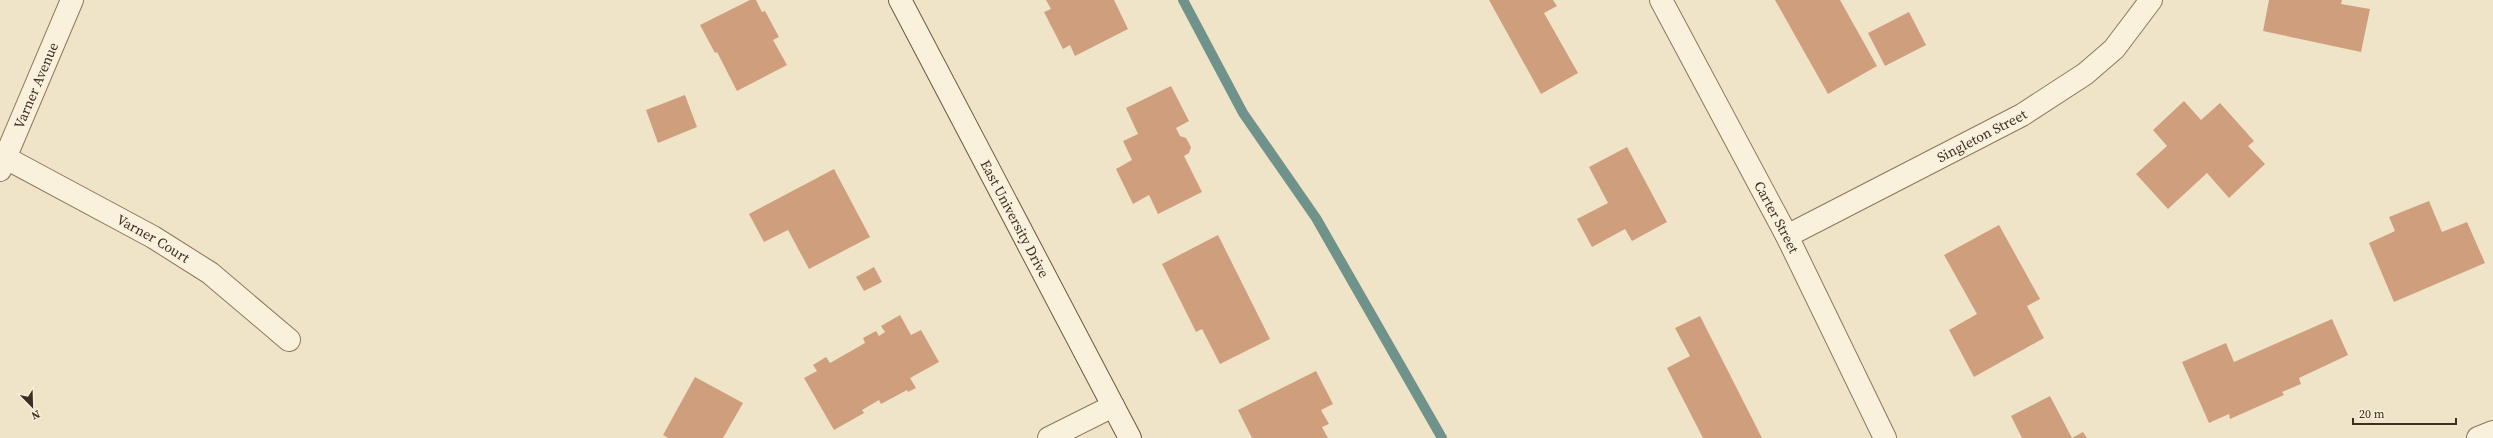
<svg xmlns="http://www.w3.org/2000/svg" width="2493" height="438" font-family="'Source Serif 4',serif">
<rect width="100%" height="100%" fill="#f0e4c8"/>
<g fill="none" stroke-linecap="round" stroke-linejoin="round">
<path stroke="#6f938a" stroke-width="10" d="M1183,0L1243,113L1316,218L1442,438"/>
</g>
<g fill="#cf9f7d">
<path d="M750,0H756L762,12L765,11L779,37L773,40L787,65L737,91L717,52L715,53L700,25Z"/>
<path d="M1046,0H1114L1128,29L1075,56L1070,45L1063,49L1044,12L1051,9Z"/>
<path d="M1489,0H1553L1557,6L1544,13L1578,73L1541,94Z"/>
<path d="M1775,0H1840L1877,66L1828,94Z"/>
<path d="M2269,0H2342L2341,4L2370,9L2361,52L2263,31Z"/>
<path d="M1909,12L1926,45L1885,66L1868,33Z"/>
<path d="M1171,86L1189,121L1176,128L1180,136L1186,138L1191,147L1189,153L1184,156L1202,192L1158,214L1149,195L1133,204L1116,169L1132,160L1123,141L1138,134L1126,108Z"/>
<path d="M685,95L697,127L658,143L646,110Z"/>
<path d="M2184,101L2201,120L2220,103L2254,141L2248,146L2265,164L2229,198L2207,173L2168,209L2136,174L2167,146L2153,130Z"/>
<path d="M1627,147L1667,222L1632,241L1625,229L1592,247L1577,219L1608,203L1589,167Z"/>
<path d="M834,169L870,237L809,269L788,230L764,242L749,214Z"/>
<path d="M2429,201L2442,232L2467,222L2485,263L2394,302L2369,243L2395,231L2389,217Z"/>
<path d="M1999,225L2040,299L2027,306L2044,338L1974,377L1949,330L1977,314L1944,255Z"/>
<path d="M1218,235L1270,339L1220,364L1202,329L1196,332L1162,264Z"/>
<path d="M874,267L882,282L864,291L856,277Z"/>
<path d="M900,315L911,335L921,330L939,362L910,378L916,388L908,392L907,390L881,404L879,400L862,410L864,413L834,430L804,378L817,371L813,365L826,357L830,363L865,343L863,338L876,331L879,336L885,332L881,326Z"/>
<path d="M1700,316L1762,438H1703L1667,368L1690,356L1675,328Z"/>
<path d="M2332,319L2348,355L2299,378L2301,384L2282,392L2284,395L2230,419L2229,414L2209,423L2182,362L2226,343L2234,362Z"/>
<path d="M1316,371L1333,404L1321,410L1329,424L1322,427L1328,438H1252L1238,410Z"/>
<path d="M695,377L743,403L723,438H668L663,435Z"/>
<path d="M2050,396L2072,438L2083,432L2087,438H2022L2011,416Z"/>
</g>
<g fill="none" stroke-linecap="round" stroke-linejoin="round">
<defs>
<g id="minor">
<path id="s1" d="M1661,0L1787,236L1885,438"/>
<path id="s2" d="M4,157L153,237L210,273L289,340"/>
<path id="s3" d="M0,170L72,0"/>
<path id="s4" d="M1787,236L2022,115L2085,74L2114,49L2151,0"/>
<path d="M1049,438L1113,406"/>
<path d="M2478,438L2493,432"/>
</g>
<g id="secondary">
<path id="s5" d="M900,0L1130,438"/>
</g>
</defs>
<use href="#minor" stroke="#8d765c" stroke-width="24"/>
<use href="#secondary" stroke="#6f573f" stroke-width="24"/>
<use href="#minor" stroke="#faf1dc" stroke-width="22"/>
<use href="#secondary" stroke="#faf1dc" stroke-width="22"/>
</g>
<g text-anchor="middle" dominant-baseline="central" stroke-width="3.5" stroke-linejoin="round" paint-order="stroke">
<g font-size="14" fill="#3d2e20" stroke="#f7eed8">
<text stroke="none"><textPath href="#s3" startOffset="92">Varner Avenue</textPath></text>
<text stroke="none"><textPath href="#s4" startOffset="219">Singleton Street</textPath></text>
<text stroke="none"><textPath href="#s1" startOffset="246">Carter Street</textPath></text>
<text stroke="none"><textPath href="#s5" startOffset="247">East University Drive</textPath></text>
<text stroke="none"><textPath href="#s2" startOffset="170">Varner Court</textPath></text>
</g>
</g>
<g transform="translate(32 406) rotate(157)" stroke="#f7eed8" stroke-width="3" paint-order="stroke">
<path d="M0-3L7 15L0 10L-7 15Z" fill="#3d2e20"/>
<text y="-6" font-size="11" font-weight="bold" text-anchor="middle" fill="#3d2e20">N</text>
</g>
<path d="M2353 418v6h103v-6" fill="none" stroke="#3d2e20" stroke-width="2"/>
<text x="2359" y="418" font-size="12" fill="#3d2e20" stroke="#f7eed8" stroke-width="3" paint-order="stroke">20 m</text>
</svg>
